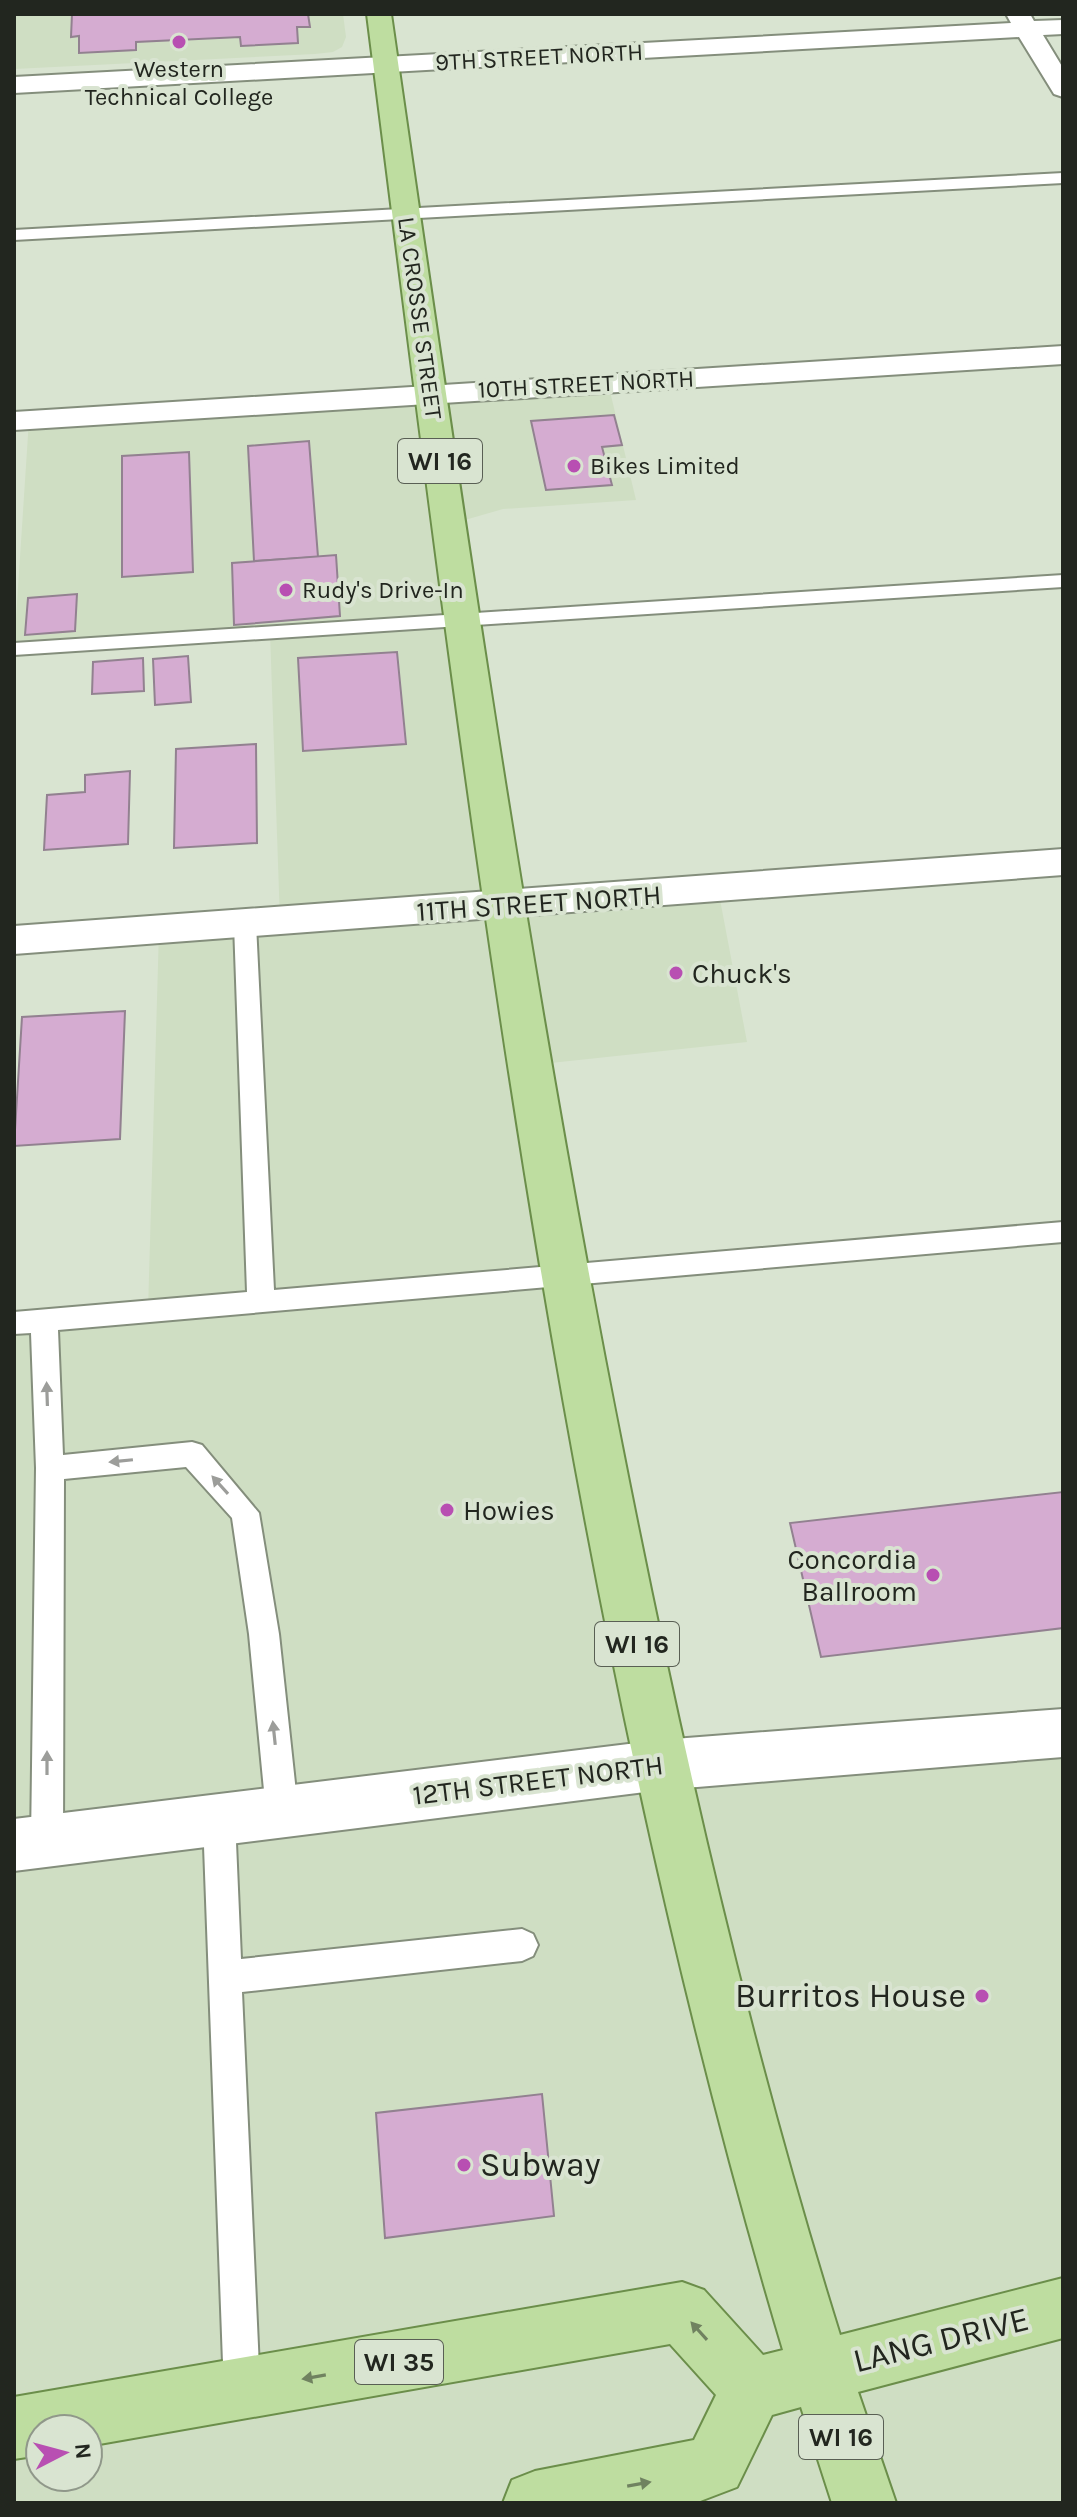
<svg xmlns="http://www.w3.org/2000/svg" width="1077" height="2517" font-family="Karla,sans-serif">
<rect width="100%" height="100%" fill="#d9e4d1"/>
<g fill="#cfdec3" fill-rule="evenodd">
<path d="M14,14H343L346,37L342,47L333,52L315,54L14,69Z"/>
<path d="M608,383L636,500L503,509L451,524L507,906L718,889L747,1042L532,1065L661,1764L1063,1751V2503H14V1323L148,1311L159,930L280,921L270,632L14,649L29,420ZM40,2429H88V2477H40Z"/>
</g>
<g fill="#d5acd1" stroke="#928190" stroke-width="2">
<path d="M72,14H308L310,27H297L298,43L241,46L240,37L136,42V50L79,53V36L71,37Z"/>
<path d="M614,415L622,445L602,447L612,485L546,490L531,421Z"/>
<path d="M309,441L318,557L254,561L248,446Z"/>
<path d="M189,452L193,572L122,577V456Z"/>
<path d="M336,555L340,616L234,625L232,563Z"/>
<path d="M77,594L75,631L25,635L28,598Z"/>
<path d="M397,652L406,744L303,751L298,658Z"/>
<path d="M188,656L191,702L155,705L153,659Z"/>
<path d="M143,658L144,691L92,694L93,662Z"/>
<path d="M256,744L257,843L174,848L176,749Z"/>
<path d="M130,771L128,844L44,850L47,795L85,792V775Z"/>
<path d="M125,1011L120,1139L14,1146L22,1017Z"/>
<path d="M1063,1492V1628L821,1657L790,1523Z"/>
<path d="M542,2094L554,2216L385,2238L376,2113Z"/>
</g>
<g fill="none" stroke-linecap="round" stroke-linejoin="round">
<defs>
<g id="service">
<path d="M1063,173V183L14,240V230Z"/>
<path d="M1063,575V587L14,655V643Z"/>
<path d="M245,916L256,924L274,1290L1063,1222V1242L58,1330L63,1455L192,1442L202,1445L259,1513L279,1634L298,1811L293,1822L282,1826L271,1822L266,1811L249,1634L232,1518L186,1467L64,1479L63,1841L58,1852L47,1856L36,1852L31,1841L36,1468L31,1333L14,1334V1312L247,1292L234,924Z"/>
<path d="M219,1804L230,1808L235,1819L241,1959L522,1929L533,1934L538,1945L533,1956L522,1961L242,1992L260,2390L255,2403L242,2408L229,2403L224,2390L203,1819L208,1808Z"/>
</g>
<g id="minor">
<path d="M1006,14H1030L1034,21L1063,20V34L1043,35L1063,68V97L1054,94L1019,37L14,93V77L1011,23Z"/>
<path d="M1063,346V364L14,430V412Z"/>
<path d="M1063,849V875L14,954V926Z"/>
<path d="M1063,1709V1757L661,1790L14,1871V1819L661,1740Z"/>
</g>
<path id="primary" d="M367,14H391C460,493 528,972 622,1446C681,1746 749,2044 840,2335L1063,2278V2338L858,2392L896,2503H832L801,2407L772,2415L737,2487L695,2503H503L512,2480L535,2471L694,2440L716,2395L670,2344L88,2446V2429H40V2455L14,2459V2397L682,2282L704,2290L763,2355L783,2350C558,1594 466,794 367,14Z"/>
</defs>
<use href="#service" stroke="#848e7c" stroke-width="4"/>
<use href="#minor" stroke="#848e7c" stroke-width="4"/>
<use href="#primary" stroke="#6b8e4a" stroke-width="4"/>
<use href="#service" fill="#fff" fill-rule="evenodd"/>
<use href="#minor" fill="#fff" fill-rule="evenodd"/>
<use href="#primary" fill="#bedda0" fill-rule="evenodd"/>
</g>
<defs><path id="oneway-solid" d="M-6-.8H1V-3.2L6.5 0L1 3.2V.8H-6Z" transform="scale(2)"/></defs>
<g fill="#9c9d9a">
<use href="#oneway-solid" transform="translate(47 1394) rotate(-92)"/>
<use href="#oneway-solid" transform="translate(121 1461) rotate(174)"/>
<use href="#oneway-solid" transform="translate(220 1485) rotate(-132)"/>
<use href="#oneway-solid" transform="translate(274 1733) rotate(-96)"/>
<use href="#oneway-solid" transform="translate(47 1763) rotate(-90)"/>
</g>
<g fill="#708260">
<use href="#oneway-solid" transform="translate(699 2331) rotate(-132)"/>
<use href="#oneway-solid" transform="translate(314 2377) rotate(170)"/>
<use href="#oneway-solid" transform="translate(639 2484) rotate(-10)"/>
</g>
<g fill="#b84fb2" stroke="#d9e4d1" stroke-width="3">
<circle cx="179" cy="42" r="8"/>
<circle cx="574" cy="466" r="8"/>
<circle cx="286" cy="590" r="8"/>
<circle cx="676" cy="973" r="8"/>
<circle cx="447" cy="1510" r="8"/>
<circle cx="933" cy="1575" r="8"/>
<circle cx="982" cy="1996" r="8"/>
<circle cx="464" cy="2165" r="8"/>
</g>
<g text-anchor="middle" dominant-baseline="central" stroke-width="8" stroke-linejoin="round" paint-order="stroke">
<g font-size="24" fill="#22261f" stroke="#d9e4d1">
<text transform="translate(539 57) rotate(-3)">9TH STREET NORTH</text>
<text transform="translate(420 318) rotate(82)">LA CROSSE STREET</text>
<text transform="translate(586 384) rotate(-3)">10TH STREET NORTH</text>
</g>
<g font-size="24" fill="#22261f" stroke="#d9e4d1" text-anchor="start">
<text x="179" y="69" text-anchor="middle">Western<tspan x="179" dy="28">Technical College</tspan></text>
<text x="590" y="466">Bikes Limited</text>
<text x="302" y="590">Rudy's Drive-In</text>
</g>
<g fill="#d9e4d1" stroke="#595f54" stroke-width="2">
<rect x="398" y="439" width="84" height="44" rx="6"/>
<rect x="595" y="1622" width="84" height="44" rx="6"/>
<rect x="355" y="2340" width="88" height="44" rx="6"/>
<rect x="799" y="2415" width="84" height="44" rx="6"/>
</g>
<g font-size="26" font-weight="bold" fill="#22261f">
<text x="440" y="461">WI 16</text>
<text x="637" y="1644">WI 16</text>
<text x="399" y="2362">WI 35</text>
<text x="841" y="2437">WI 16</text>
</g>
<g font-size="28" fill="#22261f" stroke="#d9e4d1">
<text transform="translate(539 903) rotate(-4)">11TH STREET NORTH</text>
<text transform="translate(538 1780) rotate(-7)">12TH STREET NORTH</text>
</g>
<g font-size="28" fill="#22261f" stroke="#d9e4d1" text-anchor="start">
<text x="692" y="973">Chuck's</text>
<text x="463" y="1510">Howies</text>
<text x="917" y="1559" text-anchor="end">Concordia<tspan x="917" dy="32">Ballroom</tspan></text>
</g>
<g font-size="34" fill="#22261f" stroke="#d9e4d1" text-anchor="end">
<text x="966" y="1996">Burritos House</text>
<text x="480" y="2165" text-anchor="start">Subway</text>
</g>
<g font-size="34" fill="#22261f" stroke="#d9e4d1">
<text transform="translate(941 2340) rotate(-14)">LANG DRIVE</text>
</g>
</g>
<rect width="1077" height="2517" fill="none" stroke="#22261f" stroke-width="32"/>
<g transform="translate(64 2453) rotate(84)"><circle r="38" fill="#d9e4d1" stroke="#90988a" stroke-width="2"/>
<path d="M0-6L14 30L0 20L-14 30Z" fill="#b84fb2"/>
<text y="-12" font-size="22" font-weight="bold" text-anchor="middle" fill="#22261f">N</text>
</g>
</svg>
